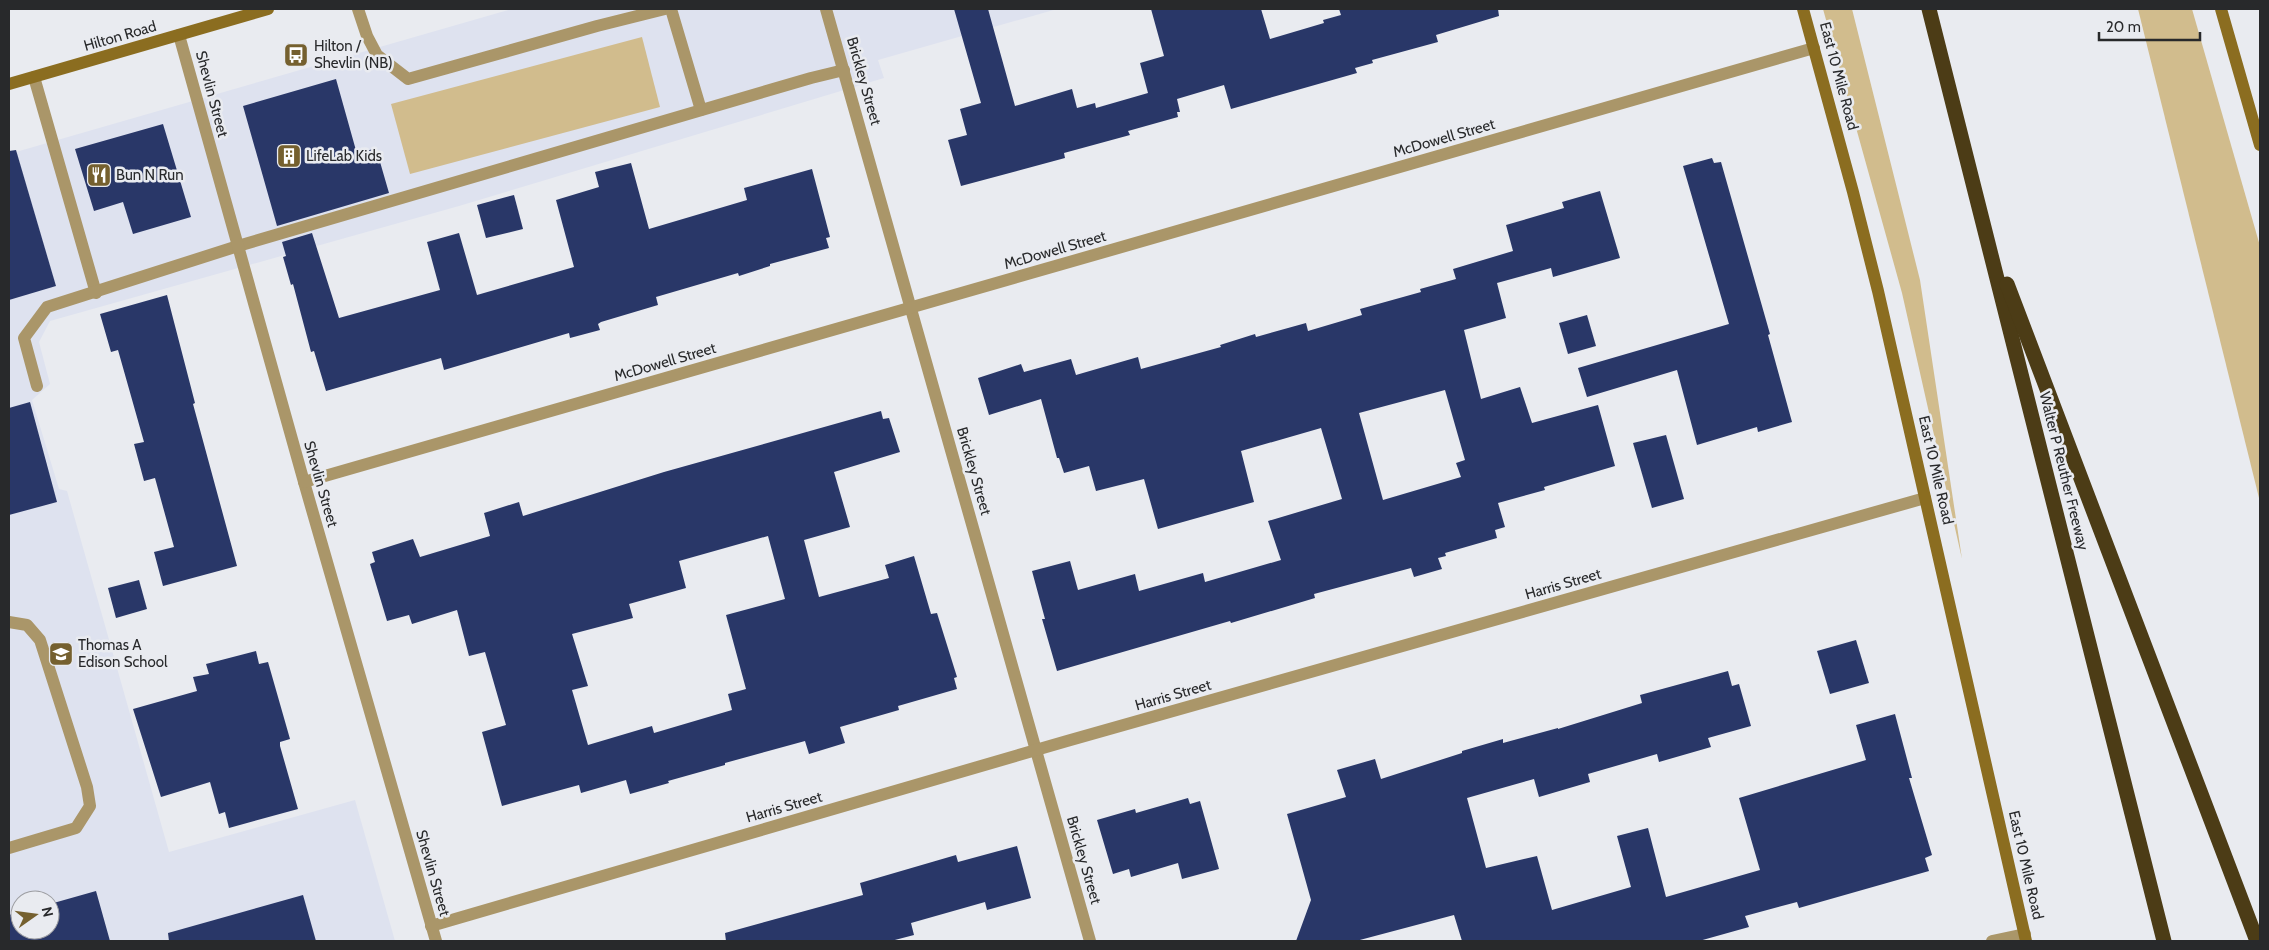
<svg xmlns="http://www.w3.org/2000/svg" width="2269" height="950" font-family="Cabin,sans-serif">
<rect width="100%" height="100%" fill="#e9ebf0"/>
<path fill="#dee2ef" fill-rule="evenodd" d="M512,9H1057L878,60L884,78L459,206L50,321L39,342L50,384L32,400L59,489L67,491L169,852L355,800L395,941H9V154ZM20,900H50V930H20Z"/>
<g fill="#d1bc8d">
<path d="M1823,9H1852L1920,280L1962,559L1902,293Z"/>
<path d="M2138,9H2192L2260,246V502Z"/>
<path d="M642,37L660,107L410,174L391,104Z"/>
</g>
<g fill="#293768" fill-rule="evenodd">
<path d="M954,9H988L1015,106L1072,89L1077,108L1095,103L1096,108L1148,93L1140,63L1164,56L1151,9H1261L1270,39L1324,23L1323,20L1341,15L1339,9H1498L1499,16L1436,35L1438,42L1372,60L1373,63L1355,68L1357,73L1231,109L1224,85L1177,99L1180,112H1177L1178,117L1128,131L1130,135L1064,153L1065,158L961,186L948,140L967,135L960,109L981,103Z"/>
<path d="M336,79L357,154L376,148L389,193L277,226L243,106Z"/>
<path d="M163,124L191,217L133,234L123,202L94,211L75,149Z"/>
<path d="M16,150L56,286L9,300V151Z"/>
<path d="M1712,158L1714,163L1721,162L1770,334L1768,335L1792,422L1758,432L1757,427L1697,445L1677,370L1587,397L1578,368L1729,324L1683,166Z"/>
<path d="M631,163L649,229L747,200L744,188L812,169L830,237L826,238L829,248L770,264V266L739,276L738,273L656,297L658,305L601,322L598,324L600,330L570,338L569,333L444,370L441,358L326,391L314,351L311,352L293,284L291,285L283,257L286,256L282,242L312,233L339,318L440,290L427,242L459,233L477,295L574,267L556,200L599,187L595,172Z"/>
<path d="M1600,191L1620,258L1553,277L1551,268L1497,283L1506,318L1464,330L1481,399L1520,387L1532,423L1598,405L1615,466L1544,487L1545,490L1498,503L1505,527L1495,530L1497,538L1445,553L1446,556L1438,558L1442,569L1414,577L1411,568L1314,594L1315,598L1231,623L1230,621L1057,671L1042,619H1045L1032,571L1070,561L1078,590L1135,574L1139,591L1203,573L1205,582L1281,560L1268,521L1342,499L1321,428L1241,451L1254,502L1158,529L1144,479L1096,491L1089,466L1064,473L1059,458H1057L1041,399L989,415L978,378L1021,364L1024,372L1071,359L1076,375L1138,357L1141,369L1221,347L1220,345L1255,334L1256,337L1306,323L1308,331L1362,315L1360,309L1421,292L1420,289L1456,279L1453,269L1513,251L1506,225L1564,208L1562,202ZM1445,390L1465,460L1456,463L1461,477L1383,500L1359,413Z"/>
<path d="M514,195L523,229L486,238L477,205Z"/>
<path d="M167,295L195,403L193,404L237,566L163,586L154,552L174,547L155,478L144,481L134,444L144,442L118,350L111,352L100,314Z"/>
<path d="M1587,315L1596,346L1568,354L1559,323Z"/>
<path d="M30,402L57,502L9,515V408Z"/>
<path d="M881,411L883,419L889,418L900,452L834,472L850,527L804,540L819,597L889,578L885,565L914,556L931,614L937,613L957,677L954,678L957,689L898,706L899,710L840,727L845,743L809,754L805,741L725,763V765L668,781L669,783L630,794L626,780L581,793L579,785L502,806L482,732L506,725L485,652L469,656L457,610L412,624L409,615L387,621L370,564L375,562L372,552L413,539L420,557L490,536L484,513L519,502L523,516L664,472ZM768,536L785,599L726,615L746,689L728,694L732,710L654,733L652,726L588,745L572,690L588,686L572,634L633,618L629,604L686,588L679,561Z"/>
<path d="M1666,435L1684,499L1652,508L1633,443Z"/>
<path d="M139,580L147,609L116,618L108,588Z"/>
<path d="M1856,640L1869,683L1830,694L1817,651Z"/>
<path d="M256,651L259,664L268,662L290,739L280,742V746L298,809L229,828L225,812L219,814L210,782L161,797L133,709L197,691L193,677L209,674L206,664Z"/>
<path d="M1728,671L1732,686L1739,684L1751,726L1708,738L1711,747L1659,762L1657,754L1588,774L1590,782L1539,797L1534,779L1467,798L1486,868L1537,856L1552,910L1631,887L1617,836L1648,828L1666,897L1760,870L1739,798L1866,760L1856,725L1895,714L1912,778H1909L1932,855L1925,858L1929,871L1799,908L1797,902L1745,916L1749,927L1699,941H1462L1454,915L1356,941H1296L1311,900L1287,814L1346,797L1337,770L1375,759L1381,779L1462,753V751L1503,739V743L1558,728V729L1642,703L1640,695Z"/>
<path d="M1188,798L1190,804L1200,801L1219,869L1182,879L1178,863L1131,877L1129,869L1113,874L1097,820L1135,809L1136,813Z"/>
<path d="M1017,846L1031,898L987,910L985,902L911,923L914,935L891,941H726L725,933L863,895L860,883L956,855L958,862Z"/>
<path d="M96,891L110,941H9V915L20,912V930H50V904Z"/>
<path d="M303,895L316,941H169L168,933Z"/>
</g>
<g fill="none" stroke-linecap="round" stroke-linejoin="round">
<g stroke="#aa9669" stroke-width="12">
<path d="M358,9L367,36L377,55L408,79L597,26L665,9"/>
<path d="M671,9L701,110"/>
<path d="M34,77L96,293"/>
<path d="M37,386L24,338L47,307L238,246L811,78L844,70"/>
<path d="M9,622L27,625L40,640L87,787L90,806L76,828L9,848"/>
</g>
<g stroke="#aa9669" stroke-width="12">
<path d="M826,9L1090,941"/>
<path d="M179,35L304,482L436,941"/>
<path d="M304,482L1814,48"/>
<path d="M431,926L1067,741L1925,498"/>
<path d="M1992,941L2025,934"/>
</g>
<g stroke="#8b6d20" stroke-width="12">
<path d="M1803,9L1853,192L1878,291L2026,941"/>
<path d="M2221,9L2260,145"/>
<path d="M9,84L268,9"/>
</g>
<g stroke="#4c3c16" stroke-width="15">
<path d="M1929,9L2164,941"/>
<path d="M2007,284L2257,941"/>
</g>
</g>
<defs>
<symbol id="bus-square" viewBox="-11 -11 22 22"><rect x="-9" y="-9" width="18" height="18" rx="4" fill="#75602f" stroke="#e9ebf0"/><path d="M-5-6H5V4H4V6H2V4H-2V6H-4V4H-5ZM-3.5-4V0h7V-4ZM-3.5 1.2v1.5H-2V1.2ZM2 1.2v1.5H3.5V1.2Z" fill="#fff"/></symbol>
<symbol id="building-square" viewBox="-11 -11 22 22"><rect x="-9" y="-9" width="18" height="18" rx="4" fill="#75602f" stroke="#e9ebf0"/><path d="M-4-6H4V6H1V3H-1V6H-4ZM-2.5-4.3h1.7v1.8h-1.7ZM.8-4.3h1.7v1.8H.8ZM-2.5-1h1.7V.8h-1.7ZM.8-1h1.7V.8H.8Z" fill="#fff"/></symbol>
<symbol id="restaurant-square" viewBox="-11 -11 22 22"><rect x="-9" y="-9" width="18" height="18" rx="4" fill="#75602f" stroke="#e9ebf0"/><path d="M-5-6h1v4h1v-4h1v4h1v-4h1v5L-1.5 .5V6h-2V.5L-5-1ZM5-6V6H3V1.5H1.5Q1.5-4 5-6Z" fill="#fff"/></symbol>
<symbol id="school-square" viewBox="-11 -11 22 22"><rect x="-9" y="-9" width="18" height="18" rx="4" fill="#75602f" stroke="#e9ebf0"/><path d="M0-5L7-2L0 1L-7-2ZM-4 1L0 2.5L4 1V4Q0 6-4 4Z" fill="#fff"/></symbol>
</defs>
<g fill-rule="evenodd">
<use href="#bus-square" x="282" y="41" width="28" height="28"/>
<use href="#building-square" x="275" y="142" width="28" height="28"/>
<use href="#restaurant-square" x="85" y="161" width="28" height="28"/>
<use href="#school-square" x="47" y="640" width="28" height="28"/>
</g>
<g text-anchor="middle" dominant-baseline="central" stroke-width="5" stroke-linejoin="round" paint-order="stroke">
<g font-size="15" fill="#28292b" stroke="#e9ebf0">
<text transform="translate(120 36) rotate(-16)">Hilton Road</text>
<text transform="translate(1839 76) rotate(75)">East 10 Mile Road</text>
<text transform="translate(864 81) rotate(74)">Brickley Street</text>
<text transform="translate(212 94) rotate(75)">Shevlin Street</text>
<text transform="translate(1444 138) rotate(-16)">McDowell Street</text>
<text transform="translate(1055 250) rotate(-16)">McDowell Street</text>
<text transform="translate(665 362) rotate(-16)">McDowell Street</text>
<text transform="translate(1936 470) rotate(77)">East 10 Mile Road</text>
<text transform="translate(974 471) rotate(74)">Brickley Street</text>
<text transform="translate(2064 471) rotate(76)">Walter P Reuther Freeway</text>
<text transform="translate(321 484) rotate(74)">Shevlin Street</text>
<text transform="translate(1563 584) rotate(-16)">Harris Street</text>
<text transform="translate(1173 695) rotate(-16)">Harris Street</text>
<text transform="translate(784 807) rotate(-16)">Harris Street</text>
<text transform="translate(1084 860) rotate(74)">Brickley Street</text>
<text transform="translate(2026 865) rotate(77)">East 10 Mile Road</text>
<text transform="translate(433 873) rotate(74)">Shevlin Street</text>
</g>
<g font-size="15" fill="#28292b" stroke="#e9ebf0" text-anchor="start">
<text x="314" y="46">Hilton /<tspan x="314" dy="17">Shevlin (NB)</tspan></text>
<text x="306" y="156">LifeLab Kids</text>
<text x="116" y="175">Bun N Run</text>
<text x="78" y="645">Thomas A<tspan x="78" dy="17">Edison School</tspan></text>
</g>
</g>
<rect width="2269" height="950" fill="none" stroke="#28292b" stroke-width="20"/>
<g transform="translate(35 915) rotate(76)"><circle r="24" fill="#e9ebf0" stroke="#9c9da1"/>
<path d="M0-4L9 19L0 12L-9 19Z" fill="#75602f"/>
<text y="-8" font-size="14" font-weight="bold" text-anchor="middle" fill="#28292b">N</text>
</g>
<path d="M2099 32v8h101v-8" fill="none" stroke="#28292b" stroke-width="2.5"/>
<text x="2106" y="32" font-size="15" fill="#28292b" stroke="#e9ebf0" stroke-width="4" paint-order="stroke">20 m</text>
</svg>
